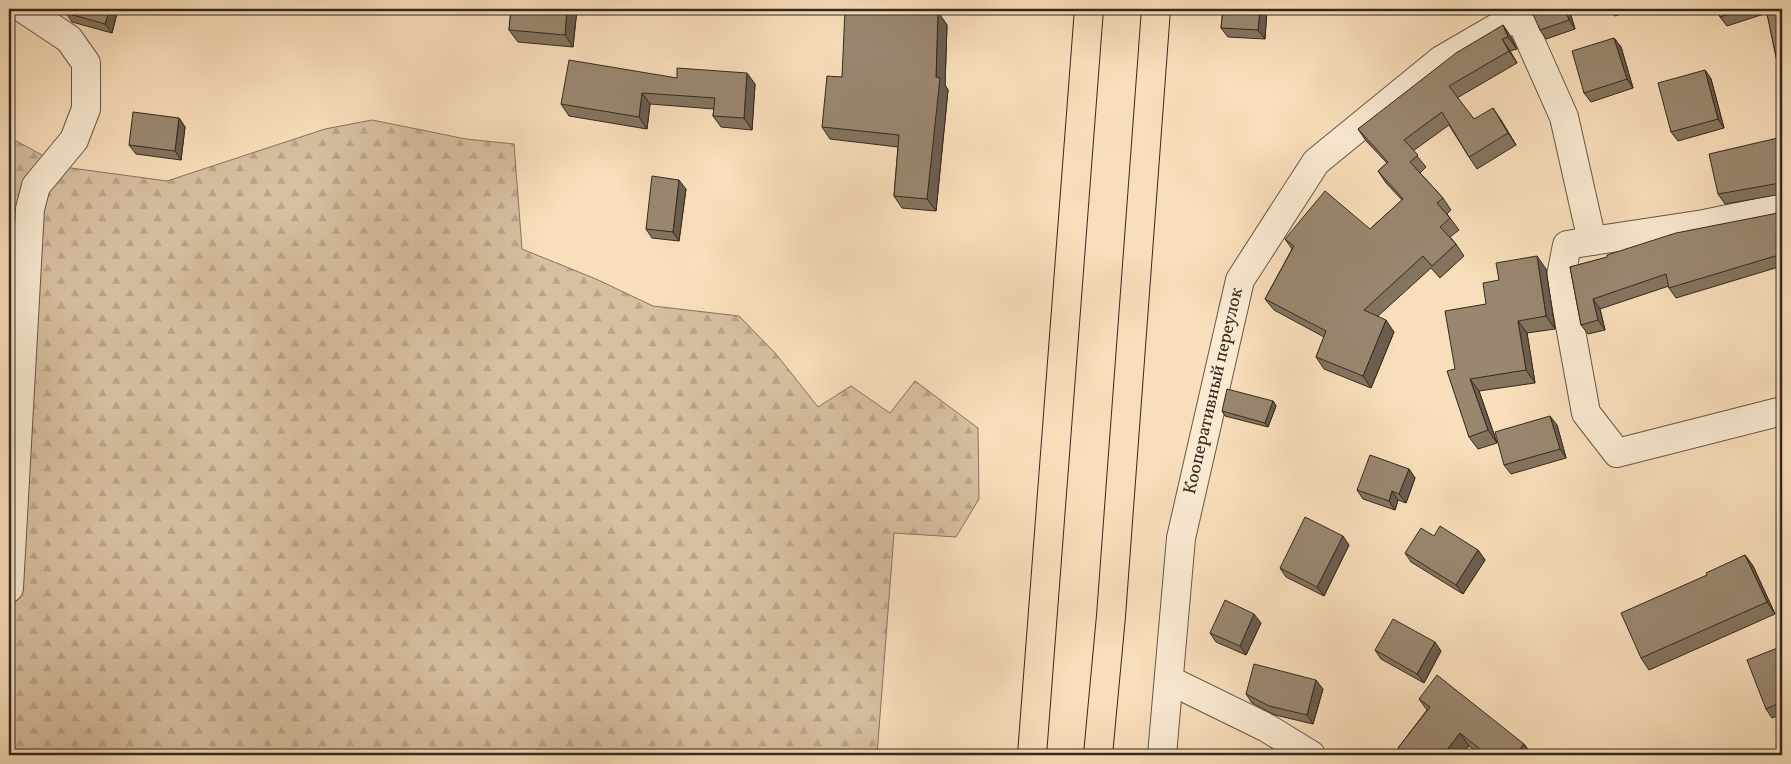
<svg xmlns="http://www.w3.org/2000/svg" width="1791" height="764" font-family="Vollkorn,serif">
<defs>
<pattern id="forest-firs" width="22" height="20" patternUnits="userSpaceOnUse" patternTransform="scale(1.25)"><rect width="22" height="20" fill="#d7bfa0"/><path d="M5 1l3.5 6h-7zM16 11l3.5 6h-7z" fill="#b9a489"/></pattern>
</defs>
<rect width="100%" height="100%" fill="#f8deba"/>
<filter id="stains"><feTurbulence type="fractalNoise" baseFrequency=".004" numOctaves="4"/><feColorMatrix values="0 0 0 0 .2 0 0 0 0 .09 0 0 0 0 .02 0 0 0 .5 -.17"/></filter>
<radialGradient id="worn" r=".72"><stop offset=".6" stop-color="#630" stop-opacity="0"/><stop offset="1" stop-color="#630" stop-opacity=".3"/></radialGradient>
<path fill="url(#forest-firs)" stroke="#867460" d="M372,120L466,139L514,144L522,249L596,279L653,306L739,316L776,354L818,407L851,386L890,413L915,381L978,428L979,499L956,537L894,533L877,755H9V137L64,167L167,181L325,129Z"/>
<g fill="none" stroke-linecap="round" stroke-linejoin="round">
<defs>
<g id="minor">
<path d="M1516,9L1564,117L1592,241L1567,245L1561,276L1586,413L1617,453L1782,411"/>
<path d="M1592,241L1704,224L1782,208"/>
<path d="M9,588L30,209L36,186L74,140L86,109V63L69,39L24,9"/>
<path d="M1169,680L1267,728L1311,755"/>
<path d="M1162,755L1181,538L1240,280L1316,162L1441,60L1529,9"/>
</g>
<g id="primary">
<path d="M1032,755L1089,9"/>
<path d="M1098,755L1111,616L1156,9"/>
</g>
</defs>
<use href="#minor" stroke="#665646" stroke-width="30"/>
<use href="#primary" stroke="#35291f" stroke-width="30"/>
<use href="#minor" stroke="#faead2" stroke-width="28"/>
<use href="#primary" stroke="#f8deba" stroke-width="28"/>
</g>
<g fill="#847460" stroke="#35291f">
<path d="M118,9L112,33L72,22L66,13Z"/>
<path d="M511,9H577L573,47L518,42L509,30Z"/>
<path d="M856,9H910V11L938,12L947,25L945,85L948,90L936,211L902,208L894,196L898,147L830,139L822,127L842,77Z"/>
<path d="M1223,9H1267L1265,39L1228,37L1221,28Z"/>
<path d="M1534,9H1569L1575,29L1546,39L1540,30Z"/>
<path d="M1610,9H1635L1615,16Z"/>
<path d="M1718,9H1782V76L1779,71L1767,13L1727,26L1720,17Z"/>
<path d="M1503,25L1511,37L1517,49L1510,51L1517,63L1457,98L1474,119L1501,120L1516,145L1477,169L1469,157L1449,125L1413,151L1426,167L1420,173L1443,198L1451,210L1447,214L1459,230L1450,237L1456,244L1464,256L1440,278L1431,268L1378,316L1394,332L1371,388L1324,369L1316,357L1324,337L1274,310L1265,299L1292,249L1285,239L1370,229L1402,200L1386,183L1378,171L1387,163L1366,141L1358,129Z"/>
<path d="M1614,38L1621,47L1633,88L1591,102L1584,93Z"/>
<path d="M1705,70L1711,79L1724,128L1678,141L1671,132Z"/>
<path d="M677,78L755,84L752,130L721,127L713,116L714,109L650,104L647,129L569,116L561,104Z"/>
<path d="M179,118L185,127L181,160L136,154L129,145Z"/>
<path d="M1782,137V194L1725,204L1718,194Z"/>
<path d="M686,189L679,241L652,238L646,229Z"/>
<path d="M1782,211V266L1676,298L1669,288V286L1600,309L1605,330L1588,334L1581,325L1570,267L1778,213Z"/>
<path d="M1546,269L1555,329L1527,333L1535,383L1479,391L1497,443L1478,449L1469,437L1455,369L1486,304Z"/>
<path d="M1273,401L1276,406L1268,427L1225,416L1222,411Z"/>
<path d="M1557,425L1566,458L1511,474L1504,465Z"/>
<path d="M1409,469L1415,478L1406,503L1398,500L1395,510L1363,499L1357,490Z"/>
<path d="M1349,545L1324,596L1286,577L1280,568Z"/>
<path d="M1478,550L1485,560L1463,594L1411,562L1405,553Z"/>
<path d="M1745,555L1753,566L1775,614L1649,670L1641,658L1707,575Z"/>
<path d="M1261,623L1246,655L1216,642L1210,633Z"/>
<path d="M1780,647L1782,650V714L1772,718L1766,709Z"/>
<path d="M1375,650L1441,651L1424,683L1381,659Z"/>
<path d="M1323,689L1313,724L1275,715L1252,703L1246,694Z"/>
<path d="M1419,699L1524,744L1532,755H1481L1469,746L1461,755H1404L1398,748L1427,710Z"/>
</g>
<g fill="#6c5e4e" stroke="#35291f">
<path d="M110,9H118L112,33L105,24Z"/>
<path d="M567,9H577L573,47L565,35Z"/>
<path d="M901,9H910V23L901,11Z"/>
<path d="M1260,9H1267L1265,39L1258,30Z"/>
<path d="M1565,9H1569L1575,29L1569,20Z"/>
<path d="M938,12L947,25L945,85L948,90L936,211L927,199L936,77Z"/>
<path d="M1503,25L1511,37L1517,49L1508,37Z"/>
<path d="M1614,38L1621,47L1633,88L1627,79Z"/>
<path d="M1502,39L1510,51L1517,63L1509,51Z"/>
<path d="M1705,70L1711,79L1724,128L1718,119Z"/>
<path d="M747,73L755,84L752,130L744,118Z"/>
<path d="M642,93L650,104L647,129L639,117Z"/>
<path d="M1493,108L1501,120L1516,145L1508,133Z"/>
<path d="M179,118L185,127L181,160L175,151Z"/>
<path d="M679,180L686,189L679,241L673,232Z"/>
<path d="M1537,256L1546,269L1555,329L1546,316Z"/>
<path d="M1593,299L1600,309L1605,330L1598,320Z"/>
<path d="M1386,320L1394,332L1371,388L1363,376Z"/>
<path d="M1518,321L1527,333L1535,383L1526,370Z"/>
<path d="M1470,379L1479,391L1497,443L1488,430Z"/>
<path d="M1273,401L1276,406L1268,427L1265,423Z"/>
<path d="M1550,416L1557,425L1566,458L1560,449Z"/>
<path d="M1409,469L1415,478L1406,503L1399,494Z"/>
<path d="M1392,491L1398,500L1395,510L1389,501Z"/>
<path d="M1343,536L1349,545L1324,596L1317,587Z"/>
<path d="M1478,550L1485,560L1463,594L1456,585Z"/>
<path d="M1745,555L1753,566L1775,614L1767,602Z"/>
<path d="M1254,614L1261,623L1246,655L1240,646Z"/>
<path d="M1435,642L1441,651L1424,683L1417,674Z"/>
<path d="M1316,680L1323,689L1313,724L1307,715Z"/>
<path d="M1460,733L1469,746L1461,755H1443Z"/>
<path d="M1524,744L1532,755H1515Z"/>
</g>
<g fill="#9a8770" stroke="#35291f">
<path d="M67,9H110L105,24L66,13Z"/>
<path d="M511,9H567L565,35L509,30Z"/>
<path d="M845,9H901V11L938,12L936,77L940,78L927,199L894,196L899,135L822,127L827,76L842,77Z"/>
<path d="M1223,9H1260L1258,30L1221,28Z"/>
<path d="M1534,9H1565L1569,20L1540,30L1532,12Z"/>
<path d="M1718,9H1746L1720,17Z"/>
<path d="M1766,9H1782V71H1779Z"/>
<path d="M1503,25L1508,37L1502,39L1509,51L1449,86L1474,119L1493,108L1508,133L1469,157L1442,112L1404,140L1418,155L1410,162L1443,198L1437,203L1450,218L1440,227L1456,244L1432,266L1423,256L1364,310L1386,320L1363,376L1316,357L1326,331L1265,299L1294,246L1285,239L1325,191L1370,229L1403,199L1378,171L1388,162L1358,129L1456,53Z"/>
<path d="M1614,38L1627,79L1584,93L1572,51Z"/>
<path d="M569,60L677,78V68L747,73L744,118L713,116L715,98L642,93L639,117L561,104Z"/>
<path d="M1705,70L1718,119L1671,132L1658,83Z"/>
<path d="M133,112L179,118L175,151L129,145Z"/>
<path d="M1782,137V185L1780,183L1718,194L1709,154Z"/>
<path d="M652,176L679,180L673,232L646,229Z"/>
<path d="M1782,211V254L1669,288L1666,274L1593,299L1598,320L1581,325L1570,267L1607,257V255L1676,233L1778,213Z"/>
<path d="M1537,256L1546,316L1518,321L1526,370L1470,379L1488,430L1469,437L1447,371L1455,369L1445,311L1486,304L1483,283L1499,280L1496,263Z"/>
<path d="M1227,389L1273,401L1265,423L1222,411Z"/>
<path d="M1550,416L1560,449L1504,465L1495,432Z"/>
<path d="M1370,455L1409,469L1399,494L1392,491L1389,501L1357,490Z"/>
<path d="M1305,517L1343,536L1317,587L1280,568Z"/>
<path d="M1440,526L1478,550L1456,585L1405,553L1421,528L1434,536Z"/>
<path d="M1745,555L1767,602L1641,658L1621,613L1707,575L1706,573Z"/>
<path d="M1225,600L1254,614L1240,646L1210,633Z"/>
<path d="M1393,619L1435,642L1417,674L1375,650Z"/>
<path d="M1780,647L1782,652V702L1766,709L1747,660Z"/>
<path d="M1254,664L1316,680L1307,715L1269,706L1246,694Z"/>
<path d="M1437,675L1524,744L1515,755H1487L1460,733L1443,755H1409L1398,748L1430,707L1419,699Z"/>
</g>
<g text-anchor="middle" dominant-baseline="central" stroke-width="4" stroke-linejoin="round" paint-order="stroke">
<g font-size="18" fill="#35291f" stroke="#faead2">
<text transform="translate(1214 391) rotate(-77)">Кооперативный переулок</text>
</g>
</g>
<rect width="1791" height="764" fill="none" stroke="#f8deba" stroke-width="30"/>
<rect x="10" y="10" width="1771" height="744" fill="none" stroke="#35291f" stroke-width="2.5"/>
<rect x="15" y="15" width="1761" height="734" fill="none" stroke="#35291f"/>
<rect width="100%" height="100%" filter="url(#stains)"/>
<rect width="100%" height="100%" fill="url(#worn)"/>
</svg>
